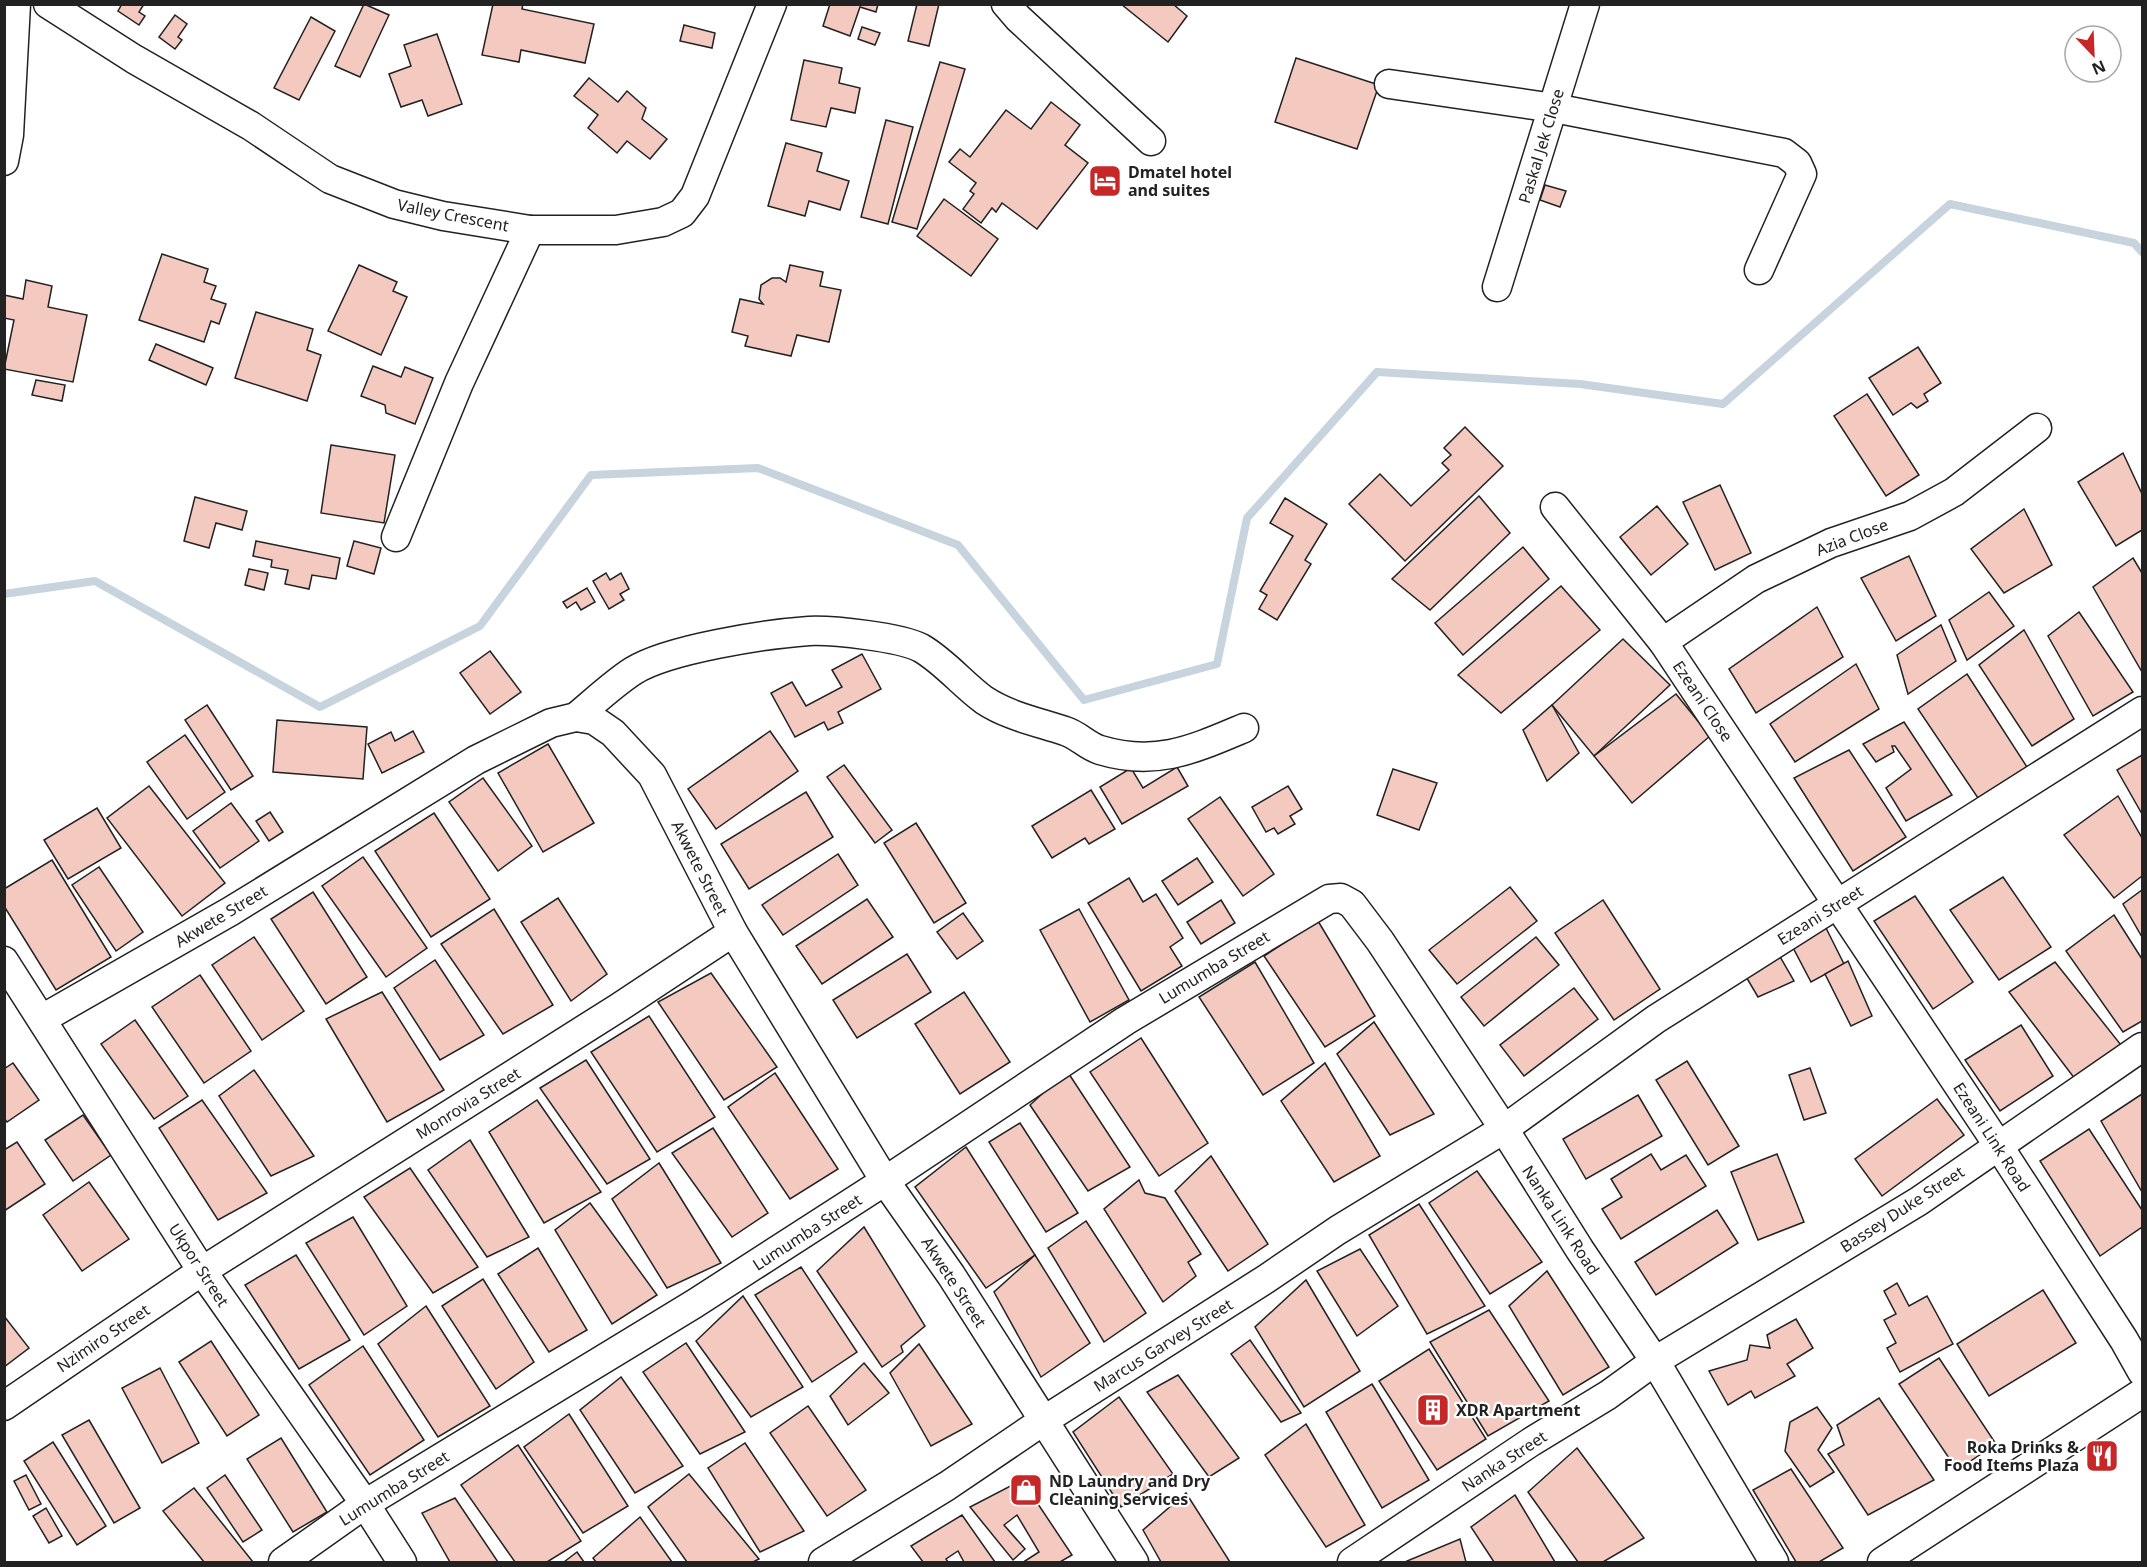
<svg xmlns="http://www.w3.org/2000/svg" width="2147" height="1567" font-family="'Noto Sans',sans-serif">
<rect width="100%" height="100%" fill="#fff"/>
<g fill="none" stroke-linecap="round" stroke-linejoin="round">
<path stroke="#c7d3dd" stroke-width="8" d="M4,594L95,581L320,707L480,626L591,475L758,468L958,545L1084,700L1217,664L1247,518L1377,372L1580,384L1723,404L1950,204L2134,243L2142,252"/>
</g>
<g fill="#f3c9c0" stroke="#222" stroke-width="1.5">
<path d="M122,4H144L139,12L145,16L139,25L118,11Z"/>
<path d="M364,4L389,15L360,77L335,66Z"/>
<path d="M493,4H523L522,9L594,24L585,63L521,50L519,62L482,55Z"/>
<path d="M830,4H878L876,12L860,7L850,36L823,26Z"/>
<path d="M917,4H939L929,46L908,41Z"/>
<path d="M1121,4H1173L1187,16L1168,42Z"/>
<path d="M175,15L187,24L178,37L182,40L175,49L159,37Z"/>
<path d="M311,17L335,31L299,100L274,88Z"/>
<path d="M684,25L715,33L712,48L680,41Z"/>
<path d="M862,27L880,33L875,45L858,39Z"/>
<path d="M437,34L462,104L428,116L422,100L401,107L389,74L411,66L404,45Z"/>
<path d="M1296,58L1379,85L1357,149L1275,122Z"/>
<path d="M804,60L842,68L839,83L860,88L855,113L831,108L826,127L791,120Z"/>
<path d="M940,62L965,69L917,229L892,222Z"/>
<path d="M589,78L618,102L627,91L646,108L642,119L667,139L650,159L627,141L617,153L588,128L598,115L574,96Z"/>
<path d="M1051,102L1080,125L1065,145L1088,163L1037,229L1002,203L996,212L992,208L981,223L963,209L974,194L970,191L976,183L949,162L960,149L970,157L1006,110L1031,129Z"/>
<path d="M886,120L913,127L888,224L861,217Z"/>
<path d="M786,143L822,153L817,171L849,181L840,210L809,201L805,216L768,206Z"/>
<path d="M1545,185L1566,191L1560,207L1540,200Z"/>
<path d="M944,199L998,239L971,276L917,236Z"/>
<path d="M162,254L208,269L204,282L216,286L211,299L226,304L219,324L211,321L204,342L139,320Z"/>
<path d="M359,265L397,282L393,291L407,297L381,355L328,331Z"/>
<path d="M790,265L823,272L820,286L841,290L829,342L797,335L791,356L745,346L748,336L732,332L740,299L763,304L759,299L761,285L772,278H780L786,282Z"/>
<path d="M26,280L52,286L48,307L87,315L73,382L4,369L14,320L4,318V295L23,299Z"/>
<path d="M256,312L313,329L307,350L321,355L307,401L235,378Z"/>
<path d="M156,344L213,368L206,385L149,360Z"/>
<path d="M1918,347L1941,383L1924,394L1928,401L1917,408L1911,403L1893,415L1869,378Z"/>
<path d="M373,366L401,377L405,367L433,378L415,424L386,413L385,405L361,396Z"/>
<path d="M36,380L65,385L62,401L32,395Z"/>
<path d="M1867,394L1919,475L1886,496L1834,416Z"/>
<path d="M1465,427L1503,466L1405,561L1349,504L1380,474L1411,506L1449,470L1442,463L1451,455L1444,448Z"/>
<path d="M331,445L395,455L384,523L321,513Z"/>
<path d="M2123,453L2142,494V530L2116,546L2078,482Z"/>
<path d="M1720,485L1751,553L1715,570L1683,502Z"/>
<path d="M1479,496L1510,533L1430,610L1392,579Z"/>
<path d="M195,497L247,511L242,530L216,523L209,548L184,541Z"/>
<path d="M1285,498L1327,524L1305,560L1311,564L1277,620L1259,609L1267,595L1260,591L1293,536L1270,523Z"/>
<path d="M1657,506L1688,544L1651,575L1620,537Z"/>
<path d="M2024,509L2052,565L2004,593L1971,549Z"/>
<path d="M256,541L340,558L336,579L312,575L309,589L285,584L288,570L271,567L272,560L253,556Z"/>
<path d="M354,541L381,548L374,574L347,566Z"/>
<path d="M1523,547L1549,579L1463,655L1435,623Z"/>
<path d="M1909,556L1936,616L1896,641L1861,578Z"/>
<path d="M2133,558L2142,573V672L2093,587Z"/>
<path d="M249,569L268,573L264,590L245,585Z"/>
<path d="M606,573L610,580L621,573L629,589L620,594L624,600L609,609L593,581Z"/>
<path d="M1561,586L1600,630L1501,713L1458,675Z"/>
<path d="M587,588L595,602L581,610L576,602L567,608L563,602Z"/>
<path d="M1989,592L2014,626L1967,660L1949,620Z"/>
<path d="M1817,607L1843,657L1756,713L1729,669Z"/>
<path d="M2079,612L2133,692L2093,716L2048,636Z"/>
<path d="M1941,625L1956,661L1908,694L1897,655Z"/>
<path d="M2024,630L2074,719L2032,746L1979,665Z"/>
<path d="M1623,639L1670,685L1594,756L1552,705Z"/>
<path d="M490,651L521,692L490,714L460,673Z"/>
<path d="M862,654L881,689L838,712L843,723L828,730L824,722L795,737L771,693L792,682L806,706L842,687L832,670Z"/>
<path d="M1856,664L1879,709L1795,762L1770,724Z"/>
<path d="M1967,674L2027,767L1978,798L1918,709Z"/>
<path d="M1676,694L1710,736L1632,803L1594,756Z"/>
<path d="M207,705L253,776L231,790L185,720Z"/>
<path d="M1552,705L1579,753L1547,781L1523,730Z"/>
<path d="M277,720L367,727L363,779L273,772Z"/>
<path d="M1904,722L1952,795L1906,821L1886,788L1911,769L1895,746H1892L1894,752L1876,762L1863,744Z"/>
<path d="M413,731L424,752L382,773L368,744L391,732L395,741Z"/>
<path d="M770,731L798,771L716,829L688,789Z"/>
<path d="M185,735L225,792L187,819L147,762Z"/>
<path d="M548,744L594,823L543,852L498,773Z"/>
<path d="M1849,750L1906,837L1853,871L1794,778Z"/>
<path d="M2142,755V814L2117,770Z"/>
<path d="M844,765L892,830L875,843L827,777Z"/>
<path d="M1177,767L1188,786L1122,824L1100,787L1131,768L1143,788Z"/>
<path d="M1393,769L1437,783L1419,830L1377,815Z"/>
<path d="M483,778L532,846L498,871L449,802Z"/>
<path d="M149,786L225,883L182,916L107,818Z"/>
<path d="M1288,786L1302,809L1290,816L1295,824L1278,834L1274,828L1266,832L1252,807Z"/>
<path d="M1091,790L1115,829L1089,844L1085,838L1052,858L1032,826Z"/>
<path d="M806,792L833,837L749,889L721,844Z"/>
<path d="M2118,796L2142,838V876L2114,898L2064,835Z"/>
<path d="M1220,797L1274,874L1243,896L1188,819Z"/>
<path d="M231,803L259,841L220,868L193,831Z"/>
<path d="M97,808L121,848L68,879L44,840Z"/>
<path d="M270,812L283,832L269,841L256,821Z"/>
<path d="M434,813L490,899L431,937L375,851Z"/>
<path d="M916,823L966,903L934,923L884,843Z"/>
<path d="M838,854L858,885L783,935L762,905Z"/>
<path d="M363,857L427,948L386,977L322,886Z"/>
<path d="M1197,858L1213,882L1178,905L1162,881Z"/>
<path d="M52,860L111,957L56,990L4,906V889Z"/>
<path d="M99,867L143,932L116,951L72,885Z"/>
<path d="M2003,877L2051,947L1999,980L1950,910Z"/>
<path d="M1129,878L1143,902L1156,894L1183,938L1170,947L1182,966L1141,991L1088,903Z"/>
<path d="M1510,887L1537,921L1457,984L1429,950Z"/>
<path d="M2142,890V937L2123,904Z"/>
<path d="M313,892L367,977L326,1004L271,919Z"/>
<path d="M1915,896L1973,982L1933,1009L1874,921Z"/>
<path d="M558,898L607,974L571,1001L521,922Z"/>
<path d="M867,899L893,937L822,984L796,946Z"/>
<path d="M1221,900L1235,923L1201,944L1187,922Z"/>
<path d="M1603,900L1660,989L1614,1020L1555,933Z"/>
<path d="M494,909L553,1005L503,1034L441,944Z"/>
<path d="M1079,909L1129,1000L1090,1022L1040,930Z"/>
<path d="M963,913L983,941L957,959L937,932Z"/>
<path d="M2114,915L2142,959V1021L2123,1032L2066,951Z"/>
<path d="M1318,921L1375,1016L1325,1047L1264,956Z"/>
<path d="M1823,922L1844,964L1811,982L1789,940Z"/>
<path d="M254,937L304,1011L262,1040L212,965Z"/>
<path d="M1536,937L1559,965L1484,1026L1461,997Z"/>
<path d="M1775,948L1794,981L1758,997L1742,970Z"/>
<path d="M907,954L931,992L857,1038L833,1000Z"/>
<path d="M435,960L484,1035L440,1060L394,988Z"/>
<path d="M1848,961L1872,1016L1851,1026L1825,974Z"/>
<path d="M1255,962L1314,1063L1263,1095L1199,997Z"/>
<path d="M2055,962L2121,1045L2075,1079L2009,992Z"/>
<path d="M711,973L777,1067L724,1100L658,1002Z"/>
<path d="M200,975L251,1051L204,1083L152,1007Z"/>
<path d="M1574,988L1598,1019L1524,1076L1500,1045Z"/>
<path d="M382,992L444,1090L387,1122L326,1019Z"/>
<path d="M964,992L1010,1062L960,1094L915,1024Z"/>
<path d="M649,1016L715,1117L657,1152L591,1052Z"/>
<path d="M135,1020L188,1096L154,1119L101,1044Z"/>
<path d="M1374,1022L1434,1114L1390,1135L1337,1054Z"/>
<path d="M2021,1025L2053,1076L2000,1111L1965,1060Z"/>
<path d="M1141,1038L1208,1143L1159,1176L1090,1072Z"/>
<path d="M586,1060L650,1159L607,1184L540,1088Z"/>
<path d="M1687,1061L1739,1146L1708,1165L1656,1080Z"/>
<path d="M13,1063L39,1100L7,1122L4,1118V1069Z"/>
<path d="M1325,1063L1380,1156L1334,1182L1281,1101Z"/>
<path d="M1810,1068L1826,1113L1804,1120L1789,1075Z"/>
<path d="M254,1070L314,1156L271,1176L219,1096Z"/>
<path d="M1067,1071L1130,1167L1088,1191L1030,1105Z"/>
<path d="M775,1073L838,1169L790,1199L728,1107Z"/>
<path d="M2142,1094V1192L2101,1121Z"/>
<path d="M1638,1095L1662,1136L1586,1179L1563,1139Z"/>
<path d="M1937,1099L1964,1135L1882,1196L1855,1159Z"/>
<path d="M202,1100L267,1193L218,1220L159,1128Z"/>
<path d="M537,1100L601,1192L544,1223L489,1132Z"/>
<path d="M83,1115L111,1155L73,1181L45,1140Z"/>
<path d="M1020,1123L1078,1213L1046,1232L989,1142Z"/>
<path d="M713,1128L768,1213L732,1237L672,1153Z"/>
<path d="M2089,1129L2142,1210V1227L2100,1256L2040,1161Z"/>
<path d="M470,1140L529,1237L487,1257L428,1170Z"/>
<path d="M17,1142L45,1184L4,1211V1150Z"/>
<path d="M966,1147L1035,1255L986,1288L915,1187Z"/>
<path d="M1651,1154L1661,1170L1686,1155L1706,1186L1621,1239L1602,1209L1622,1197L1611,1179Z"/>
<path d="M1777,1154L1804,1222L1758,1240L1731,1172Z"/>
<path d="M1211,1156L1268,1244L1228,1271L1175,1191Z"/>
<path d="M659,1163L721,1263L667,1288L612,1199Z"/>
<path d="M410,1168L478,1267L433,1293L364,1197Z"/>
<path d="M1477,1171L1542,1262L1490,1294L1429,1203Z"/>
<path d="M1139,1180L1145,1193L1165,1198L1201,1254L1188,1262L1196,1276L1163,1302L1104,1209Z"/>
<path d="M89,1182L129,1239L82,1271L43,1215Z"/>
<path d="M590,1203L657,1295L612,1324L555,1230Z"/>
<path d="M1419,1204L1485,1306L1427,1334L1369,1235Z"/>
<path d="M1717,1210L1738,1243L1656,1295L1635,1262Z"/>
<path d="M353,1217L407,1306L364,1335L306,1243Z"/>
<path d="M1086,1221L1146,1313L1104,1342L1048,1248Z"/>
<path d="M864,1227L925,1326L901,1346L903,1352L882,1367L817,1271Z"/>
<path d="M538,1248L587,1330L549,1352L498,1274Z"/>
<path d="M1360,1249L1398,1306L1357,1336L1317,1271Z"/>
<path d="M296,1255L350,1340L299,1369L245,1285Z"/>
<path d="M1035,1255L1090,1343L1041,1377L994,1292Z"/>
<path d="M801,1267L857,1352L812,1382L755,1295Z"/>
<path d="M1547,1271L1609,1367L1563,1395L1509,1306Z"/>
<path d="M483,1279L534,1362L496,1389L442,1306Z"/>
<path d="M1306,1280L1360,1371L1304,1407L1255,1327Z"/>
<path d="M1897,1283L1909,1306L1927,1296L1953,1344L1900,1372L1887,1348L1896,1343L1884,1320L1896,1314L1884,1291Z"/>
<path d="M2043,1290L2076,1343L1989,1396L1957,1344Z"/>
<path d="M743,1296L803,1387L751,1417L696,1341Z"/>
<path d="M426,1306L490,1406L438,1437L378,1344Z"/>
<path d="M1489,1310L1549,1401L1488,1436L1430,1342Z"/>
<path d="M4,1316L29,1348L4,1367Z"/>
<path d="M1796,1319L1813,1348L1787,1364L1795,1376L1755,1398L1751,1391L1728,1405L1709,1371L1747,1360L1750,1345L1770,1348L1767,1335Z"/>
<path d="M1250,1340L1301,1413L1281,1422L1231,1354Z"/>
<path d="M211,1341L259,1415L227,1436L179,1362Z"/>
<path d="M686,1343L745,1432L700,1454L643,1372Z"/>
<path d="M919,1344L972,1424L931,1446L890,1373Z"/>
<path d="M363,1346L424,1440L370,1475L309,1385Z"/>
<path d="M1429,1349L1486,1439L1437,1470L1379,1381Z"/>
<path d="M1939,1358L1996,1444L1957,1470L1899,1384Z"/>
<path d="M864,1363L889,1393L848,1425L830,1396Z"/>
<path d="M160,1368L199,1443L162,1463L122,1388Z"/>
<path d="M1178,1375L1239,1458L1209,1477L1147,1392Z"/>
<path d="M621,1377L683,1466L635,1493L580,1410Z"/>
<path d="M1372,1384L1429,1480L1382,1508L1326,1412Z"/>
<path d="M1119,1397L1173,1474L1121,1507L1073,1432Z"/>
<path d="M1879,1398L1934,1480L1868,1515L1828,1454L1844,1445L1837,1425Z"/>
<path d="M808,1406L866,1490L827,1516L770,1433Z"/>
<path d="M1817,1407L1832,1428L1818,1450L1834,1472L1810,1487L1785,1451L1790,1422Z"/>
<path d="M569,1414L628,1506L583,1533L524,1447Z"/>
<path d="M89,1420L140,1508L114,1523L62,1435Z"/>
<path d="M1306,1424L1365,1525L1326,1547L1265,1455Z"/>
<path d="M281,1438L327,1512L293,1532L247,1459Z"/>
<path d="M53,1442L106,1526L77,1545L24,1461Z"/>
<path d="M745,1443L804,1531L760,1552L708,1468Z"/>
<path d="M518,1445L581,1541L547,1562H515L461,1485Z"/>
<path d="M1577,1448L1644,1538L1603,1562H1578L1528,1492Z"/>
<path d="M1791,1469L1843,1548L1819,1562H1796L1753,1490Z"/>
<path d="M689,1474L759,1559L753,1562H687L648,1507Z"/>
<path d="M26,1475L41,1504L29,1510L14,1481Z"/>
<path d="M225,1475L262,1530L243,1542L207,1488Z"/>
<path d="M1022,1480L1072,1555L1060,1562H1026L1025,1561L1039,1552L1017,1515L1004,1525L1025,1549L1013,1560L970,1507Z"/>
<path d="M194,1488L253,1562H204L163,1511Z"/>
<path d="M1186,1493L1230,1562H1161L1143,1530Z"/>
<path d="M1515,1495L1555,1562H1494L1471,1527Z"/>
<path d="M455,1498L498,1562H450L422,1513Z"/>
<path d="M46,1508L62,1536L49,1543L33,1516Z"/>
<path d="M962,1515L995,1562H964L958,1551L946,1559L948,1562H923L911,1546Z"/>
<path d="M640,1517L672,1562H596L593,1558Z"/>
<path d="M1460,1539L1466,1562H1408L1407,1561Z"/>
<path d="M577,1552L584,1562H564Z"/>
</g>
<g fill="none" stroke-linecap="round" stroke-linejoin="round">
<defs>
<g id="minor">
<path d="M48,4L134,59L251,126L330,179L394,204L443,216L530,230H616L663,222L682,213L695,196L772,4"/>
<path d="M1006,4L1018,18L1151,141"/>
<path d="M1389,84L1554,108L1784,153L1797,163L1802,174L1759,270"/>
<path d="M4,161L9,135L16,4"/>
<path d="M1497,287L1585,4"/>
<path d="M1555,507L1663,642L1998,1145L2124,1340L2142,1372"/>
<path d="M396,537L459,383L530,230"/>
<path d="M1663,642L1756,579L1831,543L1910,516L1954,492L2037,428"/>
<path d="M576,717C594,702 613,684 633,671C668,649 766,634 809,631C833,630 900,637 921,648C945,662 962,684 984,700C1008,716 1038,722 1065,731C1078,735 1087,746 1100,750C1156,767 1194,749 1244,728"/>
<path d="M4,961L202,1271L365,1504L402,1562"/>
<path d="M42,1019L231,911L476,760L551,723L576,717L594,720L613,733L652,775L733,932L885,1181L951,1275L1134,1562"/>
<path d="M4,1406L202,1271L618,1008L733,932"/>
<path d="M283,1562L365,1504L694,1304L885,1181L1125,1021L1329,899L1341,898L1352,904L1380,941L1504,1129L1580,1250L1655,1361L1774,1562"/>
<path d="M823,1562L947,1486L1043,1421L1266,1279L1338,1230L1504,1129L1656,1019L2142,711"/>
<path d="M1352,1562L1531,1442L1608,1395L1655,1361L1919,1201L2142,1047"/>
<path d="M1882,1562L2142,1393"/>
</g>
</defs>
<use href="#minor" stroke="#222" stroke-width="31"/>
<use href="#minor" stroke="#fff" stroke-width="28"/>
</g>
<defs>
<symbol id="hotel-square" viewBox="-11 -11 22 22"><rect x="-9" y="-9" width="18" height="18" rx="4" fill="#c62828" stroke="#fff"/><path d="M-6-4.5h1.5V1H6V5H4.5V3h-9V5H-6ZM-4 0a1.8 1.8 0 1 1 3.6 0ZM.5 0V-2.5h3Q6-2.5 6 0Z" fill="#fff"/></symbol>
<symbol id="building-square" viewBox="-11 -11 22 22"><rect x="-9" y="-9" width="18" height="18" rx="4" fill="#c62828" stroke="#fff"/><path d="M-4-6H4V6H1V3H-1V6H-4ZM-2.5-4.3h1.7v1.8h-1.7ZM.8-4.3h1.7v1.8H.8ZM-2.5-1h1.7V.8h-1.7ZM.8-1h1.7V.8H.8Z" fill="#fff"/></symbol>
<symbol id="restaurant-square" viewBox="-11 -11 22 22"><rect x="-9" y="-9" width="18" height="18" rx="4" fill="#c62828" stroke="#fff"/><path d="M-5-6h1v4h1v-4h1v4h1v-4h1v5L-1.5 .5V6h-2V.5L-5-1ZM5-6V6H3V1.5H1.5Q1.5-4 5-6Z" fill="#fff"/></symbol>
<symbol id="shop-square" viewBox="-11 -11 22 22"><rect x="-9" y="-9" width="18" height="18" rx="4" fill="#c62828" stroke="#fff"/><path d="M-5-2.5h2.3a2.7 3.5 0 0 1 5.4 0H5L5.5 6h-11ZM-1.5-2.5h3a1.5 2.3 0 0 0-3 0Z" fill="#fff"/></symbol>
</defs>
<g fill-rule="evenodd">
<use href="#hotel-square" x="1086" y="162" width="38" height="38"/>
<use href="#building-square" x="1414" y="1391" width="38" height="38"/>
<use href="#restaurant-square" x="2083" y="1437" width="38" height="38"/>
<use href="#shop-square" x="1007" y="1471" width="38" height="38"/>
</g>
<g text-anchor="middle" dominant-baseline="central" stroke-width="4.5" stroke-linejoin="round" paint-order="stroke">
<g font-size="16" fill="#222" stroke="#fff">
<text transform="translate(1541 146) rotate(-73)">Paskal Jek Close</text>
<text transform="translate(453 215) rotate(11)">Valley Crescent</text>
<text transform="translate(1852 537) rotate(-21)">Azia Close</text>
<text transform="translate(1703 701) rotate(56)">Ezeani Close</text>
<text transform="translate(700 868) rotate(63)">Akwete Street</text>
<text transform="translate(1820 915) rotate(-32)">Ezeani Street</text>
<text transform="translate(221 916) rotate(-31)">Akwete Street</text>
<text transform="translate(1214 967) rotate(-31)">Lumumba Street</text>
<text transform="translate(468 1103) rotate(-32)">Monrovia Street</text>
<text transform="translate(1992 1137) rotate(57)">Ezeani Link Road</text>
<text transform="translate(1902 1209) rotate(-33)">Bassey Duke Street</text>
<text transform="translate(1561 1220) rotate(57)">Nanka Link Road</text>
<text transform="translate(807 1232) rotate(-33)">Lumumba Street</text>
<text transform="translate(199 1265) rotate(57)">Ukpor Street</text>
<text transform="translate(954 1282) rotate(57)">Akwete Street</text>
<text transform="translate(103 1338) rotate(-34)">Nzimiro Street</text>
<text transform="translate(1163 1345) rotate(-32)">Marcus Garvey Street</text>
<text transform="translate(1504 1461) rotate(-33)">Nanka Street</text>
<text transform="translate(394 1488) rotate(-32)">Lumumba Street</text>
</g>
<g font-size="16" font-weight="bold" fill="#222" stroke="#fff" text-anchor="start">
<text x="1128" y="172">Dmatel hotel<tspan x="1128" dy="18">and suites</tspan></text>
<text x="1456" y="1410">XDR Apartment</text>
<text x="2079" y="1447" text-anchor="end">Roka Drinks &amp;<tspan x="2079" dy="18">Food Items Plaza</tspan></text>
<text x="1049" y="1481">ND Laundry and Dry<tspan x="1049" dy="18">Cleaning Services</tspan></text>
</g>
</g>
<rect width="2147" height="1567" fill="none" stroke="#222222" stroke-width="12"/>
<g transform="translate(2093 54) rotate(157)"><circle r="28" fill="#ffffff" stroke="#a7a7a7" stroke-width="1.5"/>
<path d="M0-4.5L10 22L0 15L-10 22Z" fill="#c62828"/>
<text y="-9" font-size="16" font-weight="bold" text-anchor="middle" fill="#222222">N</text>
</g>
</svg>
